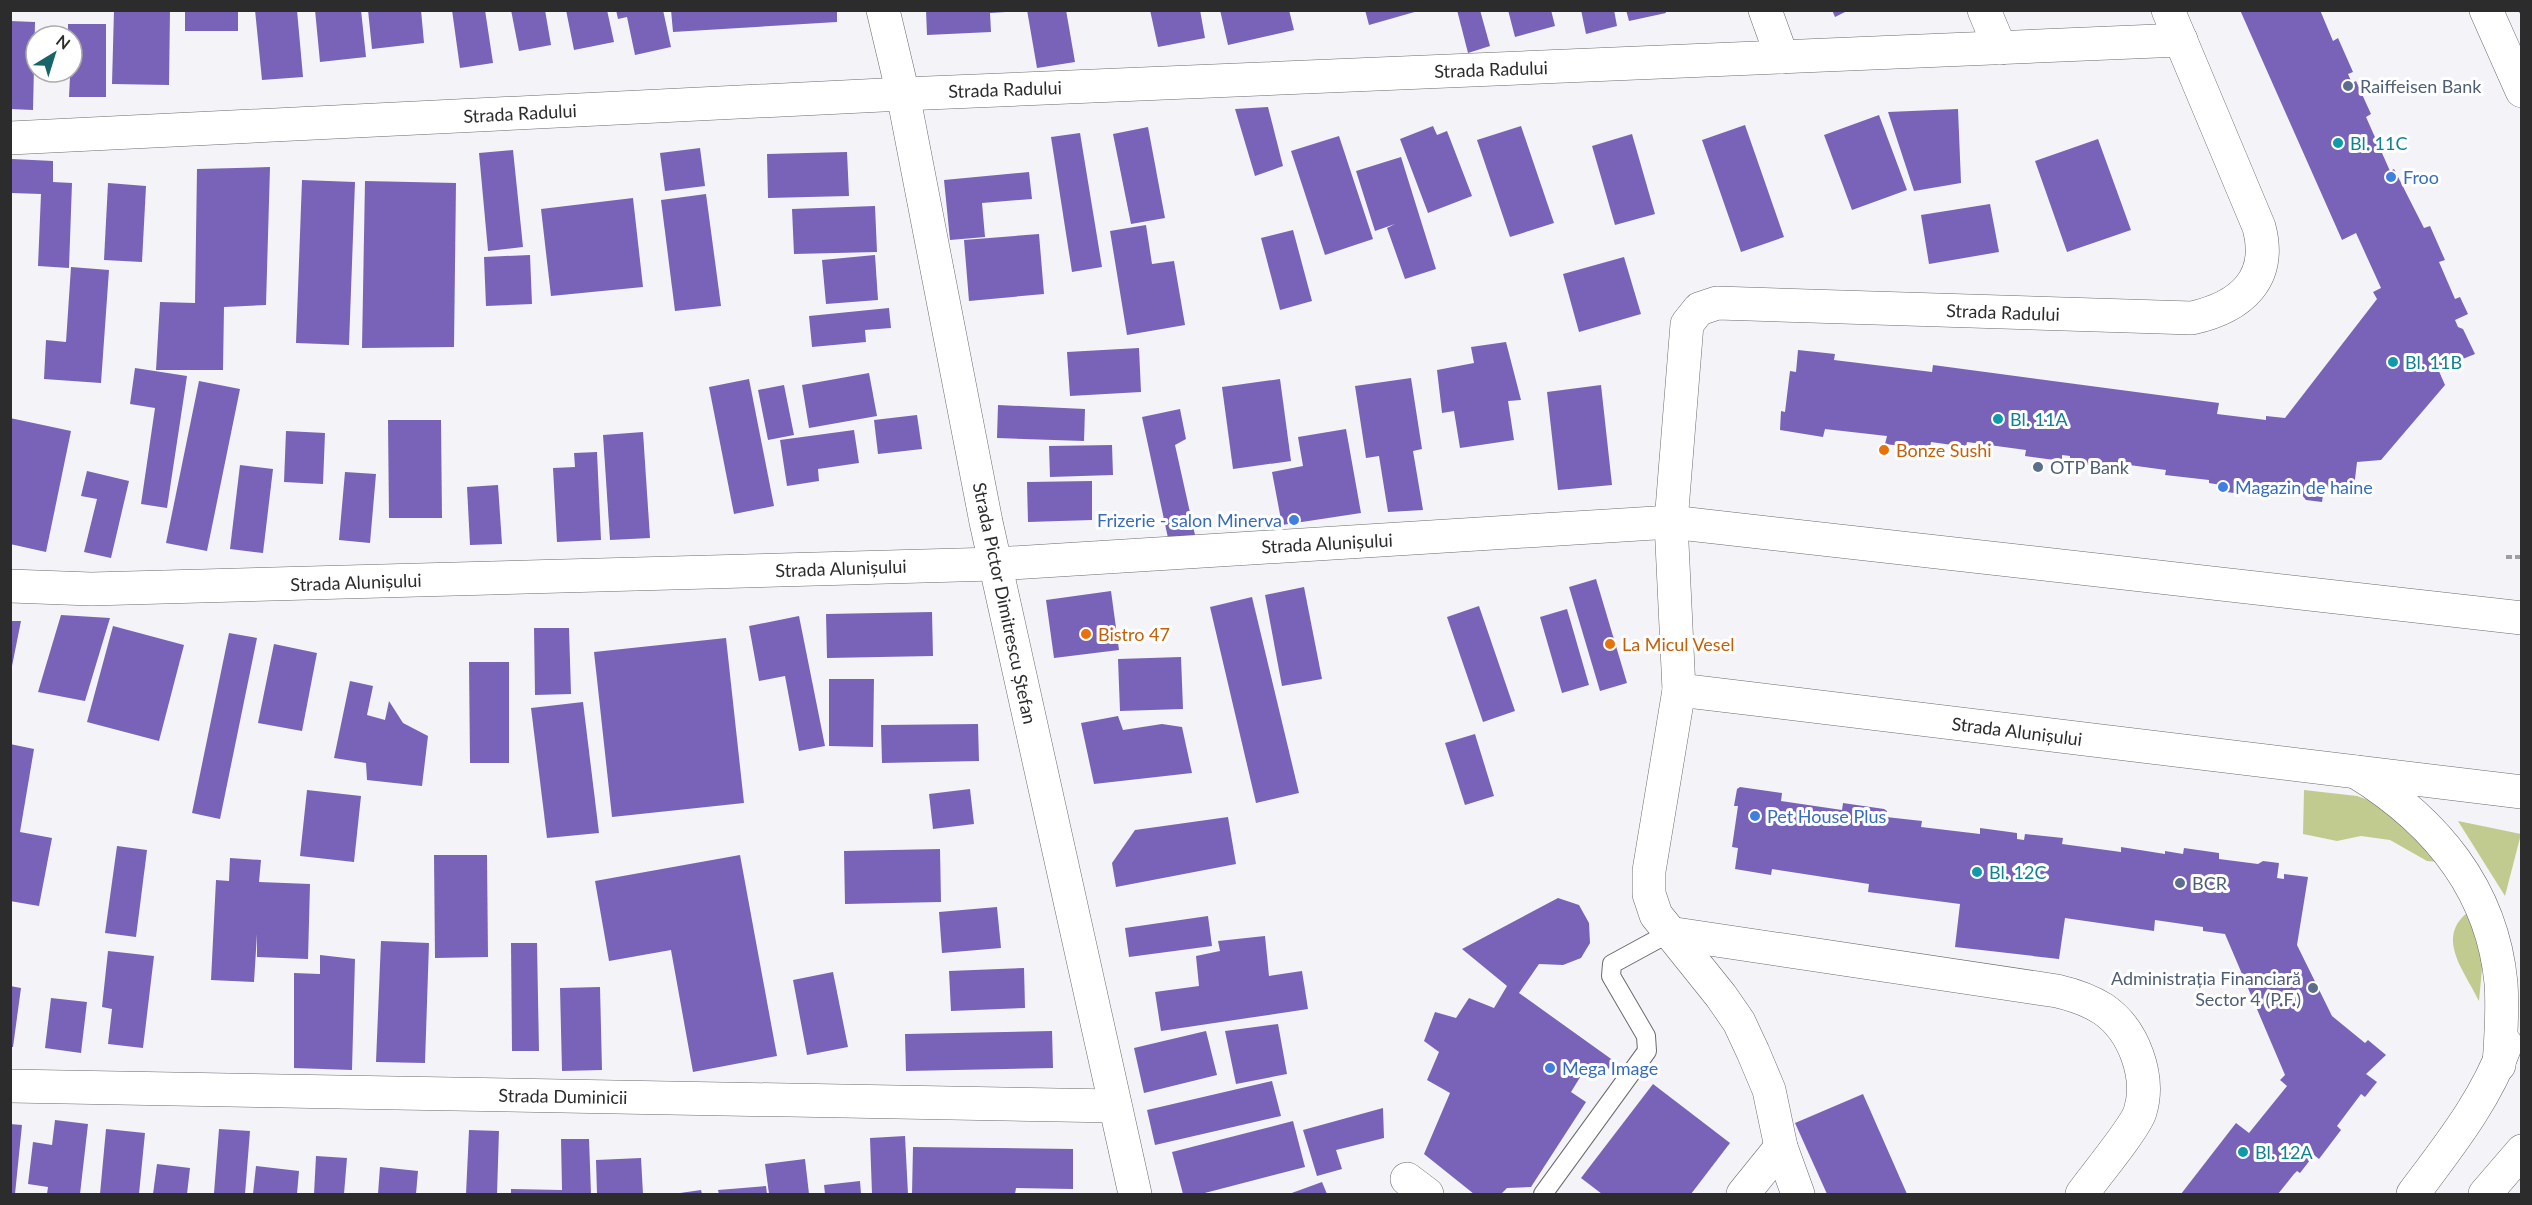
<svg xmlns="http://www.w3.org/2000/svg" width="2532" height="1205" font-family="Lato,sans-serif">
<rect width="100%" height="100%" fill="#f4f4f8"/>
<g fill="#c1cb8f">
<path d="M2304,790L2357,796L2391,808L2451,863L2427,861L2390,840L2361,836L2337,841L2303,834Z"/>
<path d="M2458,821L2521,834L2505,896Z"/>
<path d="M2471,910L2483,958L2479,1001C2465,971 2433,936 2471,910Z"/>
</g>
<g fill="#7863b8">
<path d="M114,10H170L169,85L112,84Z"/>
<rect x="185" y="10" width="53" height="21"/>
<path d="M255,10H297L303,77L262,80Z"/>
<path d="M315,10H361L366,57L320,62Z"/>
<path d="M368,10H421L424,43L372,49Z"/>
<path d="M452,10H485L493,63L460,68Z"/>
<path d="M511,10H545L551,45L519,51Z"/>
<path d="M566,10H607L614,42L574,50Z"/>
<path d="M616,10H663L671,47L635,55L627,17L618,19Z"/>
<path d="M671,10H837V22L673,32Z"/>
<path d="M926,10H1006V12L990,13L991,32L927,35Z"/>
<path d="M1027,10H1066L1075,62L1037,68Z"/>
<path d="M1150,10H1200L1205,38L1158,47Z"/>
<path d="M1220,10H1289L1294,30L1228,45Z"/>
<path d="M1365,10H1418V11L1369,25Z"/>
<path d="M1457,10H1480L1490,46L1468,53Z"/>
<path d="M1508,10H1551L1555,26L1515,37Z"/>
<path d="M1581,10H1614L1617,26L1586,34Z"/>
<path d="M1626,10H1665L1666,13L1629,21Z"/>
<path d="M1832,10H1849L1835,17Z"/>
<path d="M2240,10H2320L2333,41L2338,38L2353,72L2348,74L2352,83L2356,81L2371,114L2366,117L2390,171L2394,169L2424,228L2430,226L2445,260L2439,262L2455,299L2460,297L2468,314L2455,320L2458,327L2463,329L2475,354L2438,369L2445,385L2381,460L2357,462L2353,496L2330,493V488L2324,487L2322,502L2306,500L2302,495L2262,490L2261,496L2226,492L2227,486L2209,483V480L2165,475L2166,470L2107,462V468L2070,462V456L2062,455V461L2025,456L2026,450L1967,442L1966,447L1931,442L1930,447L1927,449L1885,444L1887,436L1825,429L1823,437L1780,430L1781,411L1785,412L1790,371L1796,372L1798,350L1835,354L1834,360L1932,372L1933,365L2219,403L2217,414L2266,420V416L2285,418L2377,299L2373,292L2381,288L2356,233L2342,240Z"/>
<path d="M10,21L35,22L33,110L10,109Z"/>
<path d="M68,24H106V97H69L72,36H68Z"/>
<path d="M1268,107L1283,166L1255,176L1235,109Z"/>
<path d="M1958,109L1961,183L1914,191L1888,112Z"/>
<path d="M1879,115L1907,190L1852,210L1824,135Z"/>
<path d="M1745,125L1784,237L1741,252L1702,140Z"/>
<path d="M1433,126L1437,135L1447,131L1472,196L1428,213L1400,139Z"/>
<path d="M1521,126L1554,223L1510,237L1477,140Z"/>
<path d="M1148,127L1165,218L1131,224L1113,134Z"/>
<path d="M1080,133L1102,267L1072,272L1051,137Z"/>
<path d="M1632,134L1655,214L1615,225L1592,146Z"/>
<path d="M1339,136L1373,239L1325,255L1291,151Z"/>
<path d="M2098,139L2131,230L2067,252L2035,161Z"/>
<path d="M700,148L705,186L665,191L660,153Z"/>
<path d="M513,150L523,247L488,251L479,153Z"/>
<path d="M847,152L849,196L768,198L767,154Z"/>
<path d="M1401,157L1436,269L1405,279L1387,228L1395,224L1375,231L1356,171Z"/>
<path d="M12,159L53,161V182L72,183L69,268L38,266L41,194L11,193Z"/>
<path d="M270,167L266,305L224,307L223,370H156L160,302L195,303L197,169Z"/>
<path d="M1029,172L1032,199L982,203L985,237L950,240L944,180Z"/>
<path d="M302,180L355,182L349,345L296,343Z"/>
<path d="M365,181L456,183L454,347L362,348Z"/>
<path d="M108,183L146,186L142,262L104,260Z"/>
<path d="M706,194L721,306L675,311L661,200Z"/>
<path d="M633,198L643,287L551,296L541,209Z"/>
<path d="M1990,204L1999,252L1929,264L1921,215Z"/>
<path d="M875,206L877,252L794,254L792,209Z"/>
<path d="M1146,225L1152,264L1174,261L1185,325L1127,335L1110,231Z"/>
<path d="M1293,230L1312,301L1280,310L1261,238Z"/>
<path d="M1039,234L1044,294L969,301L964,240Z"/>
<path d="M530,255L532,304L486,306L484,257Z"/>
<path d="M875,255L878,300L826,304L822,260Z"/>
<path d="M1624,257L1641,314L1579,332L1563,274Z"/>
<path d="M71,267L109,270L101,383L44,379L46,340L66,342Z"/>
<path d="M889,308L891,328L865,330L866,342L812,347L809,316Z"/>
<path d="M1506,342L1521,400L1508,401L1514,440L1460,448L1454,411L1442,413L1437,370L1474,363L1471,347Z"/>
<path d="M1139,348L1141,392L1070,396L1067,352Z"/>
<path d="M135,368L187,376L167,508L141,504L155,408L130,404Z"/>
<path d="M869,373L877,416L809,428L802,385Z"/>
<path d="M1411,378L1422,449L1413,451L1423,510L1388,512L1379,456L1366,458L1355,386Z"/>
<path d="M749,379L774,506L734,514L709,387Z"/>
<path d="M1280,379L1291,461L1233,469L1222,387Z"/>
<path d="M199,381L240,389L207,551L166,543Z"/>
<path d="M784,385L794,435L768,440L758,390Z"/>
<path d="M1601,385L1612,485L1558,490L1547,392Z"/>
<path d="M998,405L1085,409L1084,441L997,438Z"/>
<path d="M1180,409L1186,439L1175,445L1195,535L1168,538L1142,417Z"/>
<path d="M917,415L922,449L878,454L874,420Z"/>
<path d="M10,418L71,431L46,552L10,544Z"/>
<path d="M388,420H441L442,518H389Z"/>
<path d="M1346,429L1361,513L1282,525L1272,472L1303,466L1298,437Z"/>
<path d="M854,430L859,463L818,469L819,481L787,486L780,440Z"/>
<path d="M286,431L325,433L323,484L284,482Z"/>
<path d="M643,432L650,538L610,540L603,435Z"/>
<path d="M1112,445L1113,475L1050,477L1049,446Z"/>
<path d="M597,452L601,540L557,542L553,468L575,467L574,453Z"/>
<path d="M240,465L273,469L263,553L230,549Z"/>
<path d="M87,471L129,481L111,558L84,552L97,499L81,496Z"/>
<path d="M345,472L376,474L370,543L339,540Z"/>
<path d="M1092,481V520L1028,522L1027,482Z"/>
<path d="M498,485L502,544L470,545L467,487Z"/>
<path d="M1596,579L1627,683L1600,691L1569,587Z"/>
<path d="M1304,587L1322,679L1282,686L1265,595Z"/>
<path d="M1111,591L1119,650L1054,658L1046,600Z"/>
<path d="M1252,597L1299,793L1256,803L1210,607Z"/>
<path d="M1479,606L1515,711L1483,722L1447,617Z"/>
<path d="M1567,609L1589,685L1562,693L1540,617Z"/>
<path d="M932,612L933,656L827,658L826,614Z"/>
<path d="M61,615L110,618L85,701L38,692Z"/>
<path d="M799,616L825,746L799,751L785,676L759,681L749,626Z"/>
<path d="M10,621H21L12,666H10Z"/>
<path d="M113,626L184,645L159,741L87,722Z"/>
<path d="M534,628H569L571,694L535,695Z"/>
<path d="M229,633L257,638L220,819L192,813Z"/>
<path d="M726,638L744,803L612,817L594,652Z"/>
<path d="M274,644L317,653L302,731L258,723Z"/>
<path d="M1181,657L1183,709L1120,711L1118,659Z"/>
<path d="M469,662H509V763H470Z"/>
<path d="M829,679H874L873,747L829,746Z"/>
<path d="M350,681L373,686L367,715L385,720L389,701L403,723L428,736L422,786L367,780L366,763L334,758Z"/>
<path d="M583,702L599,833L547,838L531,708Z"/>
<path d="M1118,716L1123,730L1162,724L1182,727L1192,773L1094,784L1081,723Z"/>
<path d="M978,724L979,761L882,763L881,725Z"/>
<path d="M1475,734L1494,796L1465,805L1445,743Z"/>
<path d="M10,744L34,749L20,832L52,838L39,906L10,901Z"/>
<path d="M1740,787L1782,793L1781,801L1842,810L1843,803L1884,809L1887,811L1886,817L1922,821L1921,827L1980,834V828L2017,833V839L2024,840L2025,834L2063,838L2062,844L2121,852V847L2165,854V851L2183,854L2184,848L2219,853V859L2258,864L2263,861L2279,863L2277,878L2284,879V874L2308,877L2297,945L2332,1016L2365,1043L2368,1040L2386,1055L2366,1074L2377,1082L2365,1097L2361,1094L2337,1126L2341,1130L2319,1159L2314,1155L2300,1173L2297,1171L2294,1174L2278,1194H2181L2236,1123L2249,1133L2287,1086L2280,1080L2285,1075L2225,934L2203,931V927L2155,920L2154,931L2065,918L2059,959L1955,947L1960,904L1868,892L1869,884L1772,869L1771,875L1735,869L1738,848L1732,847L1738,806H1734L1737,789Z"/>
<path d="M970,789L974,824L933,829L929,794Z"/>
<path d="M307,790L361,796L354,862L300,856Z"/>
<path d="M1228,817L1236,864L1116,887L1112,863L1135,830Z"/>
<path d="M117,846L147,850L136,937L105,933Z"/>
<path d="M940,849L941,902L845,904L844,851Z"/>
<path d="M434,855H487L488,957L435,958Z"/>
<path d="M740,855L777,1056L693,1072L671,950L609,961L595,881Z"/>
<path d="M230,858L261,860L259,882L310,884L308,959L257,957V934L254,982L211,980L216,880L229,881Z"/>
<path d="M1558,898L1579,905L1589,923L1590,943L1581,958L1563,965L1539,964L1519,993L1614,1061L1603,1076L1587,1066L1571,1092L1586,1102L1531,1187L1507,1188L1501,1194H1474L1424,1154L1450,1093L1427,1080L1439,1052L1424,1041L1435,1012L1456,1018L1469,998L1494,1008L1507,986L1462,949Z"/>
<path d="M997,907L1001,948L942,953L939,912Z"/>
<path d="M1208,916L1212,946L1129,957L1125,928Z"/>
<path d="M1265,936L1269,976L1302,971L1308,1009L1161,1031L1155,992L1199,986L1196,956L1220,951L1218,941Z"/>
<path d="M381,941L429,943L425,1063L376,1062Z"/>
<path d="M511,943H537L539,1051H512Z"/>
<path d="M108,951L154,956L143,1048L108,1044L112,1009L102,1007Z"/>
<path d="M320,955L355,959L352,1070L294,1068V973L320,974Z"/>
<path d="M1024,968L1025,1008L951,1011L949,971Z"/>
<path d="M833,972L848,1047L807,1055L793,980Z"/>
<path d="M10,986L21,988L13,1047H10Z"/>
<path d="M600,987L602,1070L562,1071L560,988Z"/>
<path d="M51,998L87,1002L81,1053L45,1048Z"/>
<path d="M1278,1024L1287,1074L1236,1084L1225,1031Z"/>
<path d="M1052,1031L1053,1068L906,1071L905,1034Z"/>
<path d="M1206,1031L1217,1075L1144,1093L1134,1048Z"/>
<path d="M1272,1081L1281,1116L1155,1145L1147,1110Z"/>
<path d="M1653,1084L1730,1143L1691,1194H1602L1581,1178Z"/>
<path d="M1863,1094L1907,1194H1827L1795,1123Z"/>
<path d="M1383,1108L1384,1138L1336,1150L1342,1169L1317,1176L1303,1130Z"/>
<path d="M55,1120L88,1124L80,1194H47L48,1187L28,1184L33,1142L52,1145Z"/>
<path d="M1293,1121L1305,1167L1201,1194H1183L1172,1152Z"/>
<path d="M10,1124L22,1125L15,1194H10Z"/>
<path d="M106,1129L145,1133L139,1194H100Z"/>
<path d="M219,1129L250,1131L245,1194L214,1193Z"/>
<path d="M469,1130L499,1131L497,1194H466Z"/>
<path d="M905,1136L908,1194H872L870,1138Z"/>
<path d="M561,1139H589L591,1194H511V1189L562,1190Z"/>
<path d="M913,1147L1073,1149V1189L1016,1188L1015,1194H912Z"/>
<path d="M316,1156L347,1158L344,1194H314Z"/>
<path d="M641,1158L643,1194H597L596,1160Z"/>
<path d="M805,1159L809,1194H769L765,1164Z"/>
<path d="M157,1164L190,1168L187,1194H153Z"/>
<path d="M256,1166L299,1171L297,1194H253Z"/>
<path d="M380,1167L418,1171L416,1194H378Z"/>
<path d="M860,1181L861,1194H825L824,1185Z"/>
<path d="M1322,1182L1327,1194H1289Z"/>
<path d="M766,1186L767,1194H719L718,1190Z"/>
<path d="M701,1190L702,1194H680V1193Z"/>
</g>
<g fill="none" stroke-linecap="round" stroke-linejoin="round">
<defs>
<path id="service" d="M1543,1194L1647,1051L1646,1036L1611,976L1612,964L1669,933"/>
<g id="minor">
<path d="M883,10L903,94L986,522L1135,1194"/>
<path d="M1765,10L1782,57"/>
<path d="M1984,10L2000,48"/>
<path d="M10,138L903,94L2181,40"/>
<path d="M1671,522L1687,324L1699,309L1717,303L2192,318C2241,307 2273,279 2259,227L2168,10"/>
<path d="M1679,690L1649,871V894L1656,915L1721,996L1739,1022L1753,1052L1769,1090L1781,1147L1798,1194"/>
<path d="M1669,933L2057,991C2074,995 2089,1000 2103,1009C2134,1030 2151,1077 2140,1112C2135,1128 2094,1177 2082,1194"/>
<path d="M10,1086L1115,1106"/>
<path d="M1407,1179L1427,1194"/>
<path d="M1743,1194L1781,1147"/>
</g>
<g id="tertiary">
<path d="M1671,522L1679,690L2522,792"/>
<path d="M10,586L91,589L995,564L1671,522L2522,618"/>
</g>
<g id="secondary">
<path d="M2356,772C2434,820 2492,888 2501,983C2503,1010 2501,1038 2499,1065"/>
<path d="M2413,1194C2448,1147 2486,1100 2506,1044"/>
<path d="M2485,1194L2522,1151"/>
</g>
<path id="primary" d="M2486,10L2522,91"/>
</defs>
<use href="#service" stroke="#6b6a6e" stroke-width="20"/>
<use href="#minor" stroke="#6b6a6e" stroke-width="34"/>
<use href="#tertiary" stroke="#6b6a6e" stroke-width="34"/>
<use href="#secondary" stroke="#6b6a6e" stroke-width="34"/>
<use href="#primary" stroke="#6b6a6e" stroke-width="34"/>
<path stroke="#9e9ea0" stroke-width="4" stroke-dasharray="6 3" stroke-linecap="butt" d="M2506,557H2522"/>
<use href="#service" stroke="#fff" stroke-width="18"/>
<use href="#minor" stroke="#fff" stroke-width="33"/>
<use href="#tertiary" stroke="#fff" stroke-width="33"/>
<use href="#secondary" stroke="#fff" stroke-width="33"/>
<use href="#primary" stroke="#fff" stroke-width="33"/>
<path stroke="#585859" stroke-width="1.5" d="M2519,10L2522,16"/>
</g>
<g fill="#5c6f8a" stroke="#fff" stroke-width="2">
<circle cx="2348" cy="86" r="6"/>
<circle cx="2038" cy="467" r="6"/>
<circle cx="2180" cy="883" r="6"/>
<circle cx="2313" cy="988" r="6"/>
</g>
<g fill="#0f9aa8" stroke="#fff" stroke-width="2">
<circle cx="2338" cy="143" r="6"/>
<circle cx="2393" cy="362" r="6"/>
<circle cx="1998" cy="419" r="6"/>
<circle cx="1977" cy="872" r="6"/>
<circle cx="2243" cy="1152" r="6"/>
</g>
<g fill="#3f7fe0" stroke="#fff" stroke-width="2">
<circle cx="2391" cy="177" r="6"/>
<circle cx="2223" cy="487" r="6"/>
<circle cx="1294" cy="520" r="6"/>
<circle cx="1755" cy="816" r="6"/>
<circle cx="1550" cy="1068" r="6"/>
</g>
<g fill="#e8710a" stroke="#fff" stroke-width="2">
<circle cx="1884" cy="450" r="6"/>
<circle cx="1086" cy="634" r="6"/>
<circle cx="1610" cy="644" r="6"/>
</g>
<g text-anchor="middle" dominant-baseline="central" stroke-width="6" stroke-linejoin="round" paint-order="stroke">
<g font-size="18" fill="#2c2c2d" stroke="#fff">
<text transform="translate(1491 69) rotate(-2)">Strada Radului</text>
<text transform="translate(1005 89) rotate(-2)">Strada Radului</text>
<text transform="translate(520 113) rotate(-3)">Strada Radului</text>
<text transform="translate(2003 312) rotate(2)">Strada Radului</text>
<text transform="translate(1327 543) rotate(-3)">Strada Alunișului</text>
<text transform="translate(841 568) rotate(-2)">Strada Alunișului</text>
<text transform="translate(356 582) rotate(-2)">Strada Alunișului</text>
<text transform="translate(1005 603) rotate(78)">Strada Pictor Dimitrescu Ștefan</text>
<text transform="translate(2017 731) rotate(7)">Strada Alunișului</text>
<text transform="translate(563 1096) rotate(1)">Strada Duminicii</text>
</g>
<g font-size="18" fill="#4e5e75" stroke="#fff" text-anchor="start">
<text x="2360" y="86">Raiffeisen Bank</text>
<text x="2050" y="467">OTP Bank</text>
<text x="2192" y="883">BCR</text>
<text x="2301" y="978" text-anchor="end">Administrația Financiară<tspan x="2301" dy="21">Sector 4 (P.F.)</tspan></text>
</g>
<g font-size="18" fill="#0d838f" stroke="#fff" text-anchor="start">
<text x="2350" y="143">Bl. 11C</text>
<text x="2405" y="362">Bl. 11B</text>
<text x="2010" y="419">Bl. 11A</text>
<text x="1989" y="872">Bl. 12C</text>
<text x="2255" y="1152">Bl. 12A</text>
</g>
<g font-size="18" fill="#366cbe" stroke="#fff" text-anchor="start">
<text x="2403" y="177">Froo</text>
<text x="2235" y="487">Magazin de haine</text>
<text x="1282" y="520" text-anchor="end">Frizerie - salon Minerva</text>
<text x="1767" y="816">Pet House Plus</text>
<text x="1562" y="1068">Mega Image</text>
</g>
<g font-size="18" fill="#c56008" stroke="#fff" text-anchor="start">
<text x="1896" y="450">Bonze Sushi</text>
<text x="1098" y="634">Bistro 47</text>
<text x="1622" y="644">La Micul Vesel</text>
</g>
</g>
<rect width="2532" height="1205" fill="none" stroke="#2c2c2d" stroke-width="24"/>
<g transform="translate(54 54) rotate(38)"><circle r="28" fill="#ffffff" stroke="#ababab" stroke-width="1.5"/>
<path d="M0-4.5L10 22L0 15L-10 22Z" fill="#17656b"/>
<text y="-9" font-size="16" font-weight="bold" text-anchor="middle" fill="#2c2c2d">N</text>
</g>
</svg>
